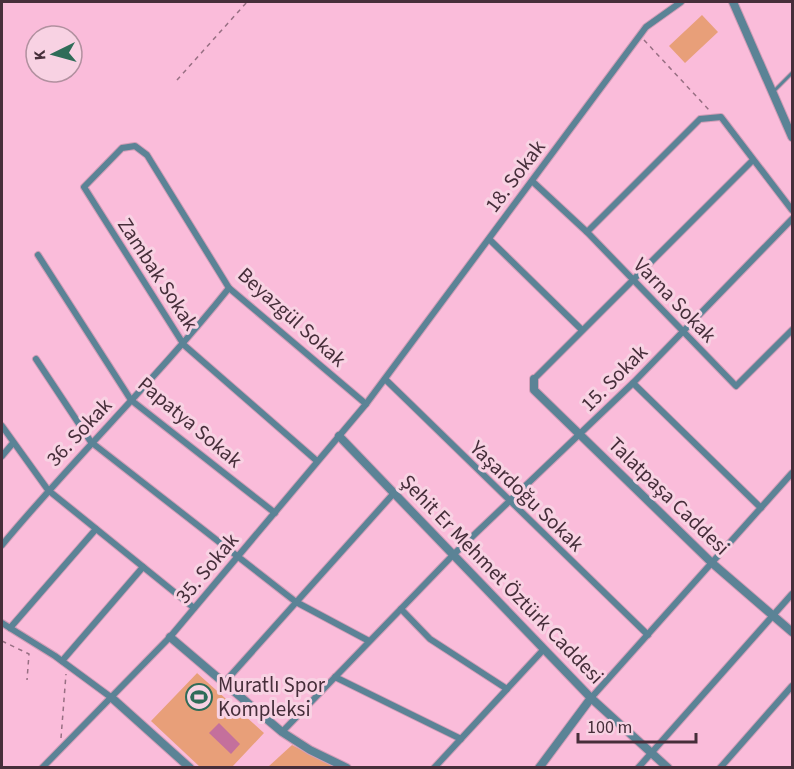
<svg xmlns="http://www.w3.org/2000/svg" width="794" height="769" font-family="'Source Sans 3',sans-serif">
<rect width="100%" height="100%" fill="#fabcda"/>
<g fill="#e89f79">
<path d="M702,15L718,32L685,63L669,46Z"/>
<path d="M200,670L197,673L264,733L232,767H200L151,721Z"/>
<path d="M292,745L335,767H268Z"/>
</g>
<path fill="#c4709c" d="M219,723L240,744L231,754L209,733Z"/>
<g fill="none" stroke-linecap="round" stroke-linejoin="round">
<defs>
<path id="service" d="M774,91L792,73"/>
<g id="minor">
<path d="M532,181L587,232L736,386L792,330"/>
<path d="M587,232L700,119L721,117L792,210"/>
<path d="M489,239L582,330"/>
<path d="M38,255L131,400L275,513"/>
<path d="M36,359L91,442L296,602L369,641"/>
<path d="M385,379L648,635"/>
<path d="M534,379L752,161"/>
<path d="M633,383L761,508"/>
<path d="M2,426L48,490L194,608"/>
<path d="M2,456L13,443"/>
<path d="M317,461L184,345L84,187L122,148L135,146L147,155L229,288L366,404"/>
<path d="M2,545C75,457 158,377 229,288"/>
<path d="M401,609L430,639L507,689"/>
<path d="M2,623L55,656L112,698"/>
<path d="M10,628L96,529"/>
<path d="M62,661L143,567"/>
<path d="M335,677L461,739"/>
<path d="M223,684L394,493"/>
<path d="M591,698L792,473"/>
<path d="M282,732L453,555L633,383L792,219"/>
<path d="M42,768L170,637L366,404L646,27L681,2"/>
<path d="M434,768L544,649"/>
<path d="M638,768L792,594"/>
<path d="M720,768L792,686"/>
</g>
<g id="tertiary">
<path d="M733,2L792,137"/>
<path d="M534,379V390L712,563L792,632"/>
<path d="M339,436L591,698L668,768"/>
<path d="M170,637L282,732L310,750L347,768"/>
<path d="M112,698L190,768"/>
<path d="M539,768L591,698"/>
</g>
</defs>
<use href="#service" stroke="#d29db7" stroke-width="5"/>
<use href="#minor" stroke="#d29db7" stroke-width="8"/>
<use href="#tertiary" stroke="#d29db7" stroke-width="10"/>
<g stroke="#986f83" stroke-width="1.5" stroke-dasharray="4.5 4.5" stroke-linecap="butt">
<path d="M644,40L710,111"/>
<path d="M177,80L247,2"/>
<path d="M2,641L29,654L27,680"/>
<path d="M61,738L66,674"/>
<path d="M290,768H298"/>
</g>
<use href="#service" stroke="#5b8396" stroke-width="3"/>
<use href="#minor" stroke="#5b8396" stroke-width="6"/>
<use href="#tertiary" stroke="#5b8396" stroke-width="8"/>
</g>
<defs>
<symbol id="stadium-ring" viewBox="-11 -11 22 22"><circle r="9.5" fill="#f8d2e3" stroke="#2f6c58" stroke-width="1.5"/><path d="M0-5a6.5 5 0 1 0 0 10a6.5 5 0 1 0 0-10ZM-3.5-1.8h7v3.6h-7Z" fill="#2f6c58"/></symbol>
</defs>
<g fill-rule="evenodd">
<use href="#stadium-ring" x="184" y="682" width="30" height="30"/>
</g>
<g text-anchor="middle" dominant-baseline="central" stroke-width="6" stroke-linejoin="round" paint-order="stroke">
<g font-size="21" fill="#462e3a" stroke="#f8d2e3">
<text transform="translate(515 176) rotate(-53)">18. Sokak</text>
<text transform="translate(158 274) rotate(57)">Zambak Sokak</text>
<text transform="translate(675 300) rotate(46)">Varna Sokak</text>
<text transform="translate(292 317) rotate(42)">Beyazgül Sokak</text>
<text transform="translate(614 378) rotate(-45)">15. Sokak</text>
<text transform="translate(190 422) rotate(40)">Papatya Sokak</text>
<text transform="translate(79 432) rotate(-47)">36. Sokak</text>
<text transform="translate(527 496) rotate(44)">Yaşardoğu Sokak</text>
<text transform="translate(669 496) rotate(44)">Talatpaşa Caddesi</text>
<text transform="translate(207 568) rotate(-50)">35. Sokak</text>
<text transform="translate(502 579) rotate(46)">Şehit Er Mehmet Öztürk Caddesi</text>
</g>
<g font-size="21" fill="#462e3a" stroke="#f8d2e3" text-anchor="start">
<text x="218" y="685">Muratlı Spor<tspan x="218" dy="24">Kompleksi</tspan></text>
</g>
</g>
<rect width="794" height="769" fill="none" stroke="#462e3a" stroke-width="6"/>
<g transform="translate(54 54) rotate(265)"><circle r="28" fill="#f8d2e3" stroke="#b1909f" stroke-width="1.5"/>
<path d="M0-4.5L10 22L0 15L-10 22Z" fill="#2f6c58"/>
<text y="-9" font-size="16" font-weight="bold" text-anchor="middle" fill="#462e3a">K</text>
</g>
<path d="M578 733v9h118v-9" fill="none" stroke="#462e3a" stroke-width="3"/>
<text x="587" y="733" font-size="18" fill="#462e3a" stroke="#f8d2e3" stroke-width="4.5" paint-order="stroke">100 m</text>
</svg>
